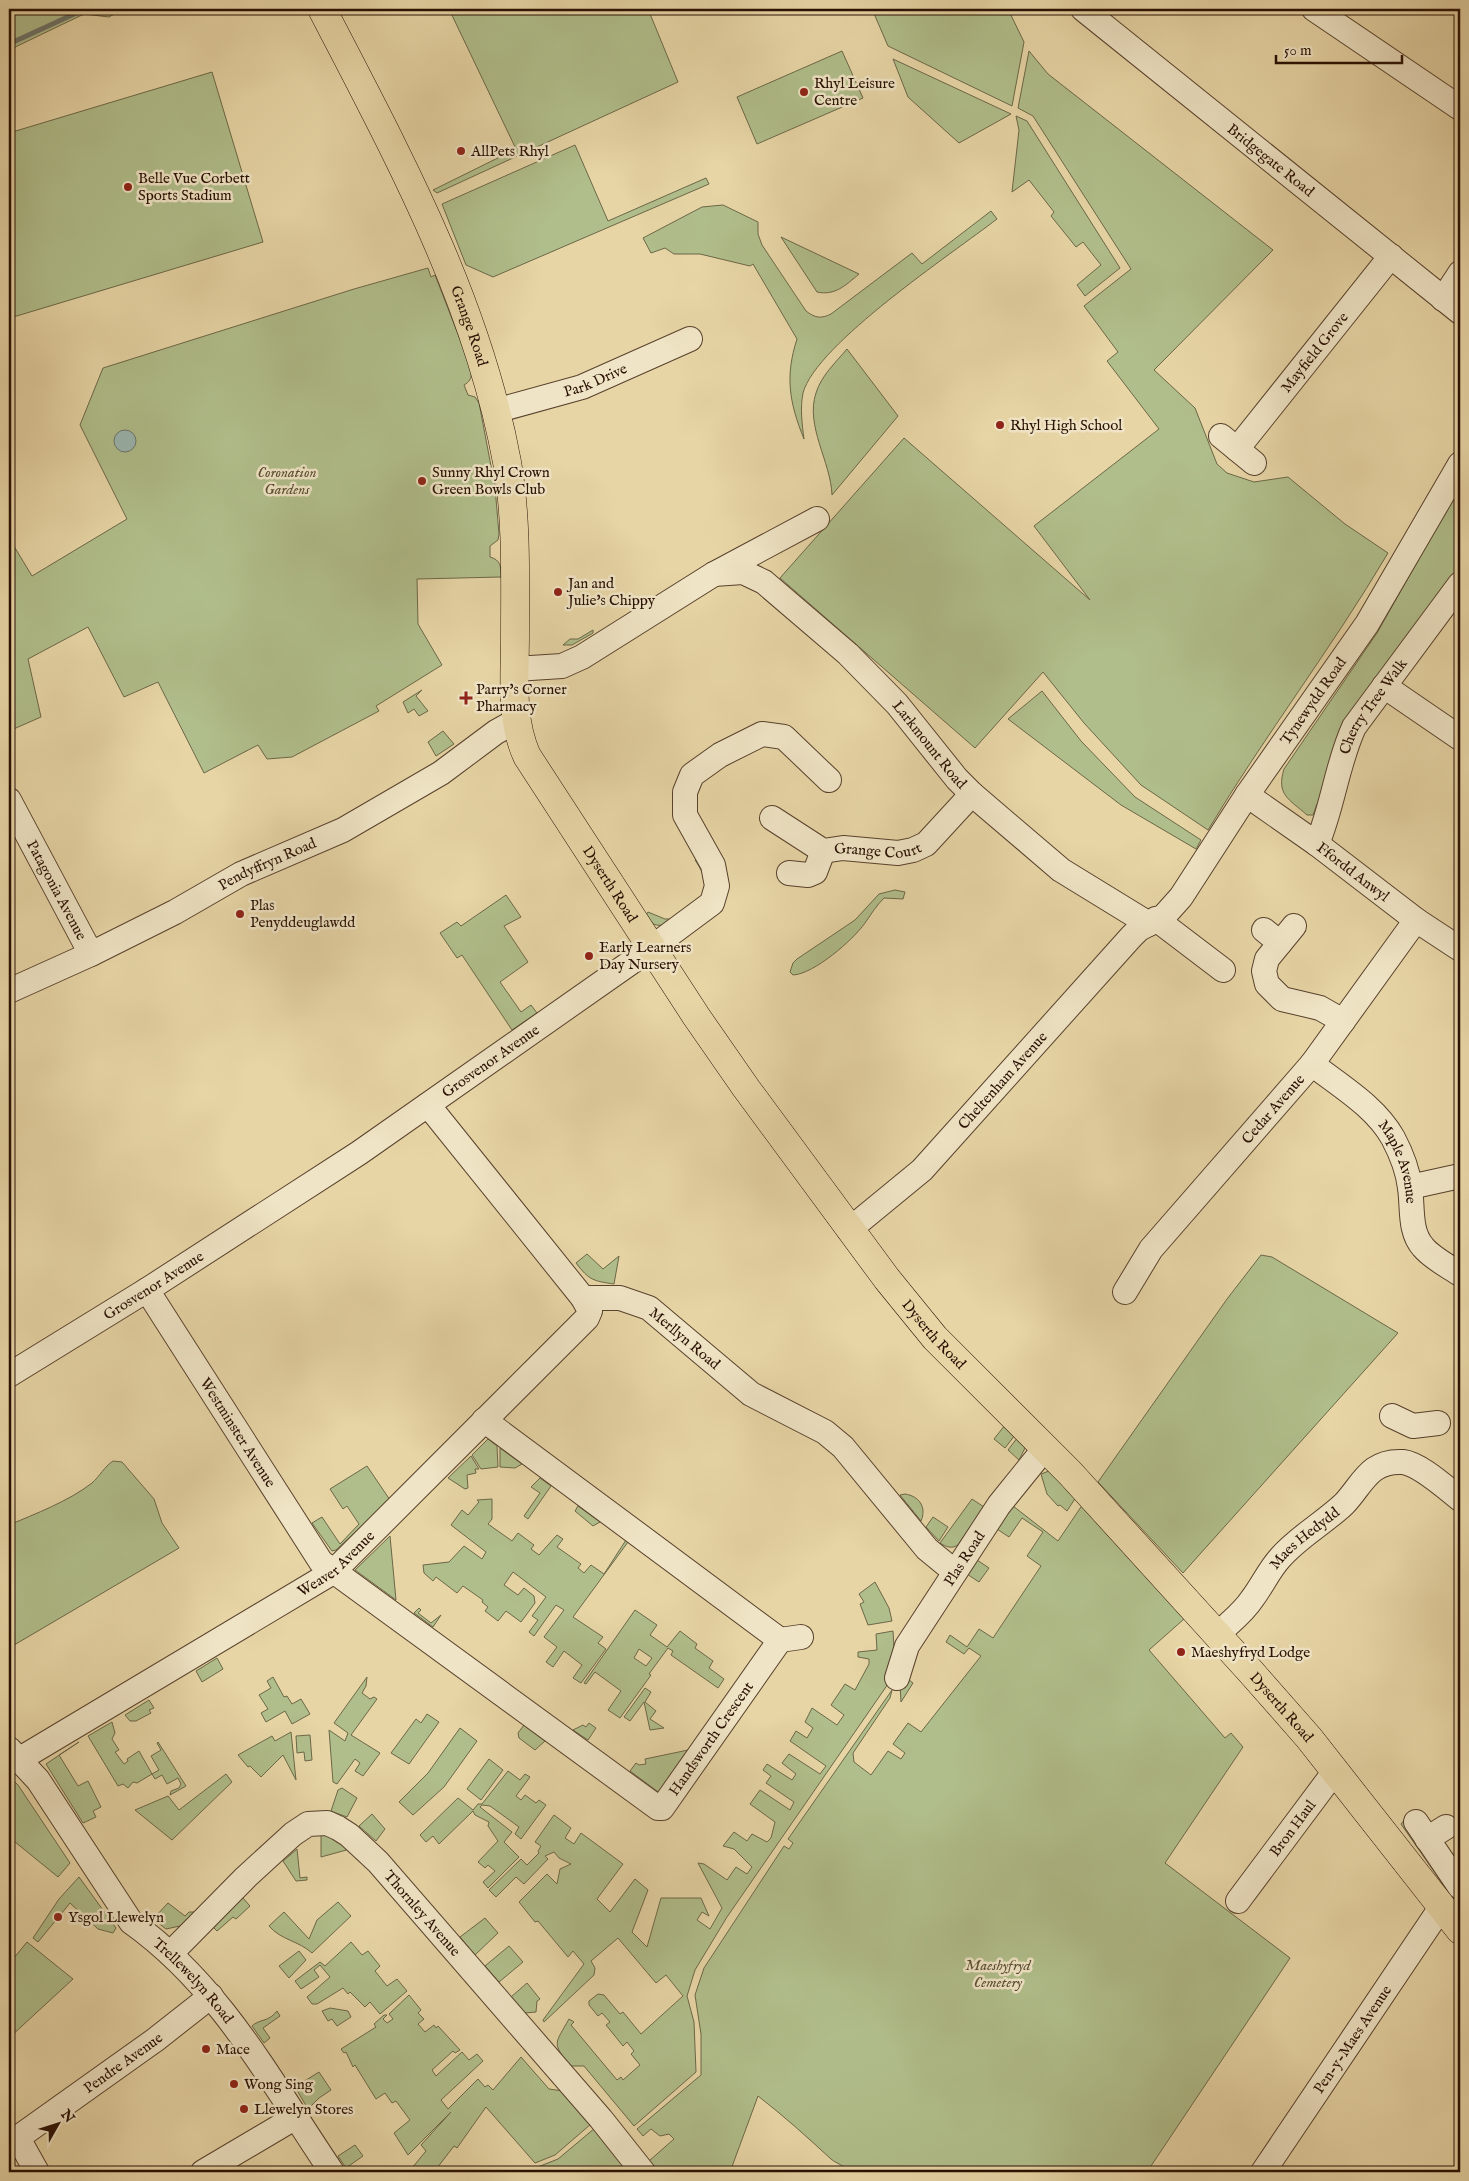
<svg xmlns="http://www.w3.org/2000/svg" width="1469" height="2181" font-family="'IM FELL English',serif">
<rect width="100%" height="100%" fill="#e7d5a6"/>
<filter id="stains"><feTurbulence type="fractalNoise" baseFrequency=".004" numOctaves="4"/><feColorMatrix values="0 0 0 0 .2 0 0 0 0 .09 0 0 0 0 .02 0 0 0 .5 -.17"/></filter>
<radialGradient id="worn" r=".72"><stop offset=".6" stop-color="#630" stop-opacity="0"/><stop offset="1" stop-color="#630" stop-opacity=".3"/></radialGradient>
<g fill="#b0be8b" stroke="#6c6747" fill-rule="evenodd">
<path d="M9,9H123L109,17L84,14L9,50Z"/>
<path d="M449,9H648L678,82L437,193L433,190L516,149Z"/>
<path d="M872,9H1008L1024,42L1012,106L888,46Z"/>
<path d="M842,51L863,98L757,144L737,97Z"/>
<path d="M1029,51L1048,74L1273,250L1154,370L1195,408L1217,464L1227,473L1254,482L1288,477L1345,524L1388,553C1332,648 1265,735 1208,830L1141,785L1084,723L1043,672L975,748L780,578L904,438L1090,600L1034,526L1159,429L1107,361L1118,352L1084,306L1131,269L1033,116L1018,108Z"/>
<path d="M893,59L1011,114L959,143L908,97Z"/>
<path d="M212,72L263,242L10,318L9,133Z"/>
<path d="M1016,116L1027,121L1120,268L1085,296L1077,285L1101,265L1083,242L1076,247L1051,216L1054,212L1029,180L1012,192L1019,130Z"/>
<path d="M575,145L608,221L706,178L709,184L493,277L466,265L442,204Z"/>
<path d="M723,205L758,222V234L762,245L806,311C815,318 821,319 831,314L912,253L922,264L991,211L997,219C953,253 816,344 803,393C800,408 802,424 804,439C789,402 785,376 797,339L753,264L750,266L700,254H674L665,248L651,253L643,238L702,207Z"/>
<path d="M781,237L859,274C846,285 835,296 817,292Z"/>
<path d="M428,268L431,277L435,275L468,360C471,370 475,379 464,385L468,395L475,397L479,403L495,487L499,534L498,540L490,546V557C501,560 501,567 501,577L417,579L418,624L442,665L376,706L379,711L292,757L267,759L258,745L204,773L158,682L124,697L88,627L28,659L41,717L9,731V538L32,576L127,519L80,425L103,368L354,289Z"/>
<path d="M847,349L898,416L832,495C831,462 805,426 816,393C821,376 836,362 847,349Z"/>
<path d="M1460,486V575L1347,725L1323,805L1317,804L1313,815H1307C1289,799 1276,795 1284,769L1377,633Z"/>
<path d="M593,630V633L572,645H563L570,639H578Z"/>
<path d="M422,690L416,696L428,711L419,716L414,709L408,713L403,702Z"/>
<path d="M1042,691L1081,741L1135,797L1201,840L1196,849L1121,805L1008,719Z"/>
<path d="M443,731L454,744L436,756L428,742Z"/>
<path d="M700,856C705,865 712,874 712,884C711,904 672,932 653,924L646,915L648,912L665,919H670C699,900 719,896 695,860Z"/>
<path d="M895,890L905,892L903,899L884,898C876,906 872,913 865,923C853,940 814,974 793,975L790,972L793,963L797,959L855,920L879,894Z"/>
<path d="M506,895L521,917L504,926L528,962L500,982L521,1012L531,1005L537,1013L512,1030L462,955L457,958L440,933L457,922L461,926Z"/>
<path d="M587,1254L603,1269L619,1256L614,1284C593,1281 589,1280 576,1263Z"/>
<path d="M1261,1255L1272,1257L1398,1333L1183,1573L1098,1482L1227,1299Z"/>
<path d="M1005,1425L1015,1435L1005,1448L994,1439Z"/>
<path d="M1018,1437L1025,1448L1019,1460L1008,1450Z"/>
<path d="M488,1439L497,1446L498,1467L481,1469L472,1455Z"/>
<path d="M500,1448L522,1464L515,1468L500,1467Z"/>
<path d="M471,1456L479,1469H475L476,1473L467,1475L468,1488L465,1489L448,1478Z"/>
<path d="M113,1461L122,1462L154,1499L162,1523L179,1548L9,1648V1525C35,1514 69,1501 92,1483C100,1476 104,1467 113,1461Z"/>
<path d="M367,1466L390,1500L336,1550L332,1551L312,1523L322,1517L340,1544L359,1524L347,1506L343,1509L330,1489Z"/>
<path d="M1049,1471L1053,1473L1076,1497L1067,1511L1060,1505L1058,1506L1047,1494L1041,1474Z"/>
<path d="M540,1478L551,1486L528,1519L524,1516L540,1493L531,1487Z"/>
<path d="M905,1494C919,1496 927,1507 921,1521L900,1495Z"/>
<path d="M492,1499V1519L488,1524L512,1541L518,1533L534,1545L531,1549L539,1555L557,1535L563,1539L557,1547L581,1564L578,1568L584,1573L591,1565L604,1574L626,1540L628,1542L573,1617L603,1637L598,1643L606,1649L581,1683L573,1678L582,1665L564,1651L553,1667L546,1662L557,1647L544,1637L564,1610L556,1605L534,1636L529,1632L538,1620L532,1616L546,1597L513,1572L504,1585L518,1595L524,1588L534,1596L535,1603L521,1622L506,1611L498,1621L485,1611L488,1607L482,1602L483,1600L463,1586L457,1593L436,1577L433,1581L424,1573L423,1565L449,1562L464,1546L482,1559L486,1552L451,1525L462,1510L468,1515L479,1502L477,1500Z"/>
<path d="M972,1499L984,1507L958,1545C952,1549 946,1547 940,1543Z"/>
<path d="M1083,1504L1184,1619L1149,1650L1225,1738L1231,1733L1243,1747L1165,1863L1290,1958L1147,2172H850C844,2165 837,2164 831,2159C807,2137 784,2116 758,2096L730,2172H655L649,2161L674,2139L669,2134L660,2136L651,2129L643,2136L637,2129L701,2075V2034L695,1995L704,1968L784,1846L789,1849L793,1843L788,1839L892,1690L890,1698L853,1753L854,1762L871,1775L888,1751L901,1759L905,1753L893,1744L908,1723L921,1732L981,1656L969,1648L964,1654L946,1642L950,1635L967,1647L979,1629L993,1638L1041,1566L1027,1556L1043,1532L1022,1518L1009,1537L997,1529L1013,1506L1058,1541Z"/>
<path d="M578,1506L600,1522L593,1526L575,1511Z"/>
<path d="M933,1517L948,1527L939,1541L926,1527Z"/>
<path d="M390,1536L396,1600L355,1570Z"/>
<path d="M977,1560L989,1568L979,1582L967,1574Z"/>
<path d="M875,1582L889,1608L892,1621L868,1625L860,1604L864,1602L859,1594Z"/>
<path d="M419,1608L421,1610L418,1613L431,1623L441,1615L433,1627L414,1613Z"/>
<path d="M635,1610L657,1625L650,1635L667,1647L680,1631L697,1644L695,1648L713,1661L709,1668L724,1679L718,1688L671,1655L673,1651L668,1648L649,1674L651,1675L620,1718L608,1710L621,1691L595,1672L586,1684L584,1683ZM639,1649L652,1658L646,1666L634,1658Z"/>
<path d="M893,1631L895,1666L888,1684L727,1917L695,1970L687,1996L694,2022L696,2072L634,2126L584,2066H571C551,2043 555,2044 569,2019L574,2022L571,2025L617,2080L621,2077L623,2080L640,2065L631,2054L634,2051L627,2042L623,2046L606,2025L610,2022L602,2013L598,2016L589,2005V2001L598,1994L604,1995L620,2014L623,2012L641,2034L683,1996L666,1975L656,1983L618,1938L591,1961L595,1968L594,1975L544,2022L543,2020L584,1964L573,1951L568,1957L538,1921L535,1922L519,1902L547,1874L557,1884L560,1869L571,1864L559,1858L554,1852L545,1856L548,1859L524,1884L516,1877L496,1897L489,1890L521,1859L527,1865L539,1853L538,1851L541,1846L535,1842L554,1815L571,1828L565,1838L574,1844L581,1833L623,1864L597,1899L610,1912L635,1879L648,1890L632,1932L647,1947L661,1898H701L709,1916L702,1912L697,1920L710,1929L722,1908L698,1863L704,1864L727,1880L736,1867L747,1874L752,1867L734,1849L723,1846L734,1832L747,1841L752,1834L767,1842L771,1838L775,1822L750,1804L760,1790L790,1810L794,1802L766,1783L771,1776L763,1770L767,1764L792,1780L796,1774L782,1763L789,1754L820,1774L826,1766L790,1741L796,1731L807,1738L813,1728L805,1722L812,1708L837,1725L844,1715L831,1705L845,1684L855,1690L869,1664V1659L858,1657V1652L877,1650L876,1634Z"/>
<path d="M217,1658L223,1669L202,1682L196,1671Z"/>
<path d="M904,1676L913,1683L901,1702L900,1683Z"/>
<path d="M273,1677L284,1697L287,1696L292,1704L301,1699L310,1714L292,1724L285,1711L266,1722L261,1713L268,1709L259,1695L271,1688L267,1681Z"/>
<path d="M367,1677L366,1686L362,1693L370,1699L374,1697L377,1699L351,1735L380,1753L363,1776L355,1771L360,1763L355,1759L337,1784L333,1782L329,1730L345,1741L348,1733L334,1723Z"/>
<path d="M645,1688L651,1692L645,1702L656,1711L650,1719L664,1728L650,1730L644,1702L630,1721L624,1717Z"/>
<path d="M149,1700L154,1708L149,1710L151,1713L136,1721H130L125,1715Z"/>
<path d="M427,1714L439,1722L409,1764L391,1753L416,1719L421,1723Z"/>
<path d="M112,1722L115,1733L112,1739L119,1750L115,1752L124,1764L128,1761L127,1759L139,1751L152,1774L159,1770L151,1756L161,1750L157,1743L158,1742L186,1786L170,1795L171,1791L179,1788L181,1784L178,1778L167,1784L162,1775L155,1779L152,1774L137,1783L133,1782L128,1788L123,1784L118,1786L88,1736Z"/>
<path d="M589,1723L596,1728L588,1740L573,1730L583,1725L586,1727Z"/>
<path d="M524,1725L545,1741L535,1750L519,1738L518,1733Z"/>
<path d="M460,1728L477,1741L444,1787L413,1815L399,1802L428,1773Z"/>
<path d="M291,1732L296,1780L283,1755L261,1777L250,1766L248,1767L238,1755L272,1736L275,1741Z"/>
<path d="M310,1735L312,1760L305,1761L304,1752L297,1753L296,1736Z"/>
<path d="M79,1742L59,1755L78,1786L88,1781L101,1807L93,1811L96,1817L83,1823L46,1764Z"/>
<path d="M693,1749L661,1794L630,1771L636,1763L639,1765L646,1764L645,1759Z"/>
<path d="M489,1759L503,1770L481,1800L467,1789Z"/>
<path d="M508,1771L520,1780L525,1774L530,1777L516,1796L521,1800L525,1795L536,1803L539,1800L546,1805L521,1839L515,1834L519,1827L490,1806L482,1805L480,1807L512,1832L504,1842L519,1857L488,1888L483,1882L495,1871L488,1865L485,1868L478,1862L498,1841L488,1826L489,1822L475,1815L473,1811L439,1844L433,1836L426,1842L420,1835L458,1798L473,1810L478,1804H482Z"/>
<path d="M226,1774L232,1782L172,1840L135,1810L168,1796L179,1810Z"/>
<path d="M9,1776L18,1785L70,1863L58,1877L9,1837Z"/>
<path d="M342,1788L357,1798L347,1817L331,1811L338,1790Z"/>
<path d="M372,1814L385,1829L376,1841L359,1826Z"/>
<path d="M1406,1818L1460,1895V1909L1401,1824Z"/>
<path d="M321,1834H326L350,1849L321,1857Z"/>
<path d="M297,1849L300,1878L307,1877V1880L296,1881L283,1861Z"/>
<path d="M79,1877L116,1928L113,1933L98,1929L70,1903L38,1942L33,1938L59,1899Z"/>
<path d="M242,1897L250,1906L236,1919L233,1917L217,1931L213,1927Z"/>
<path d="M338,1902L351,1916L312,1953C299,1941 281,1940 269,1926L284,1912L309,1939L317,1920Z"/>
<path d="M168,1903L185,1916L189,1912H194L180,1926L166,1929L153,1919Z"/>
<path d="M485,1918L498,1933L475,1955L460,1937Z"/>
<path d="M27,1942L73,1979L9,2038V1999L11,1998L9,1964Z"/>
<path d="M351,1942L362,1955L368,1951L380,1966L375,1971L387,1986L397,1979L407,1991L380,2014L370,2002L365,2007L350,1992L348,1994L343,1988L317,2004H312L307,1997L330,1977L320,1965L314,1970L319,1977L301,1989L295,1981L320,1962L325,1966Z"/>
<path d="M509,1946L523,1962L499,1982L485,1966Z"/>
<path d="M299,1951L306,1960L289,1978L279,1966Z"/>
<path d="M527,1983L540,1999L537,2001L536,2012L525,2013L511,1997Z"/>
<path d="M409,1995L421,2010L418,2013L424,2019L418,2024L425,2032L434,2025L436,2028L438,2026L460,2050L455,2053L453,2051L432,2070L436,2076L462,2052L469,2060L477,2054L483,2061L441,2100L448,2109L478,2079L485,2087L488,2085L493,2090L521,2057L549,2089L563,2091L591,2124L555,2155L535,2163L486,2107L457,2148L454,2146L434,2172H415L412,2168L426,2151L421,2145L451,2112L408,2155L394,2133L410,2120L396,2101L392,2103L385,2093L376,2099L355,2065L353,2067L346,2052L344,2053L341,2049L376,2027L374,2024L384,2015H387L383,2019L387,2023L393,2019L389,2014Z"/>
<path d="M330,2008L348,2011L351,2017L337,2026L332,2019L328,2021L322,2011Z"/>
<path d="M277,2011L280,2016L263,2028L270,2038L264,2043L252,2026C259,2019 269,2022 277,2011Z"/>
<path d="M319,2072L331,2090L319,2098L308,2109L295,2087Z"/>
<path d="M595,2128L630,2172H525L558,2159Z"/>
<path d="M355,2145L363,2156L346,2168L338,2156Z"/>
</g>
<circle fill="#9ab6b0" stroke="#6d746b" cx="125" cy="441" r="11"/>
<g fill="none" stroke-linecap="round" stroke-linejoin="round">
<path stroke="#6d746b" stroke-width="5" d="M9,44L85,9"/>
<defs>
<g id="minor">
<path id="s1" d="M1083,9L1460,312"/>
<path d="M1314,9L1460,108"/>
<path d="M1443,299L1460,273"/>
<path id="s2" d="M495,411L582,387L690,339"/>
<path d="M1221,436L1254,463"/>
<path id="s3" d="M1237,449L1391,256"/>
<path id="s4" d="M714,574L743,572L764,582L848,654L897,704L957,779L972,794L1061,870L1149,924"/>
<path d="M515,669L562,666L582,657L714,574L817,519"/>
<path d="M1384,686L1460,738"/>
<path id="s5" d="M1247,795L1317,844L1416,920L1460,949"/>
<path id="s6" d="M9,800L91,954"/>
<path id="s7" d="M772,818L823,851L843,848L898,853L913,850L926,844L972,794"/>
<path id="s8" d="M1317,844C1333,806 1337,764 1354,727L1460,584"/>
<path d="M789,873L808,875L815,872L823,851"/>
<path d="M1156,919L1223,970"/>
<path d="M1294,926L1267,959L1264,971L1267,984L1282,999L1320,1008L1343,1021"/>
<path d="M1264,930L1280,943"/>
<path id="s9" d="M9,991L91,954L175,912L241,874L343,830L441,773L496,732L516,721"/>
<path id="s10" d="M1312,1064C1340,1086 1375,1106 1393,1138C1401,1153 1408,1171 1410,1188C1413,1208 1409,1231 1423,1247C1432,1258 1448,1266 1460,1274"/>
<path id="s11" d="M428,1105L583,1298H620L649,1308L751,1394L825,1432L843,1447L927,1549L955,1572"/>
<path d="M1410,1187L1460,1176"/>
<path id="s12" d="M849,1230L922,1170L1131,937L1139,929L1164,916L1181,897L1247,795L1367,624L1460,464"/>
<path id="s13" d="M147,1290L321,1562L658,1808H662L780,1640L484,1420"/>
<path id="s14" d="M1125,1292L1151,1249L1312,1064L1416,920"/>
<path id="s15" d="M9,1375L147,1290L359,1153L650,949L712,903L717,886L713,865L685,815V792L692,775L720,755L762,734L784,737L829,780"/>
<path d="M1392,1416L1413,1426L1438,1423"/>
<path id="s16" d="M1218,1634C1229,1623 1243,1613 1252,1599C1262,1586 1269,1570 1280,1558C1298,1537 1324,1523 1344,1504C1363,1484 1369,1460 1403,1462C1420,1464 1446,1488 1460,1499"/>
<path d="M780,1640L801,1637"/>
<path id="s17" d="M897,1678L907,1646L999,1505L1045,1448"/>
<path id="s18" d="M9,1749L38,1780L131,1922C221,1986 271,2082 332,2172"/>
<path id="s19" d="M20,1759L333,1572L587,1318L590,1311L583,1298"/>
<path d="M1416,1822L1460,1887"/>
<path d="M1427,1839L1446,1827"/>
<path id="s20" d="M1238,1901L1335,1771"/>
<path id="s21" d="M171,1953L246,1877L293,1834L308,1824L327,1823L338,1828L349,1835L378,1862L601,2119L643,2172"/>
<path d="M18,2138L37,2172"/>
<path id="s22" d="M9,2144L155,2040L211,1996"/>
<path d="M203,2172L296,2117"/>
<path id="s23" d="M1263,2172L1442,1906"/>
</g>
<g id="major">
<path id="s24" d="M322,9C397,154 477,299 507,462C517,518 515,578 515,636C515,676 510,719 527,756L696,1016L746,1088L887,1279L935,1338L1070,1473L1251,1672L1309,1738L1460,1930"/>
</g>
</defs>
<use href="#minor" stroke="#58412c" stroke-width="26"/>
<use href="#major" stroke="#291003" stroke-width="29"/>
<use href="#minor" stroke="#efe4c5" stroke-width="24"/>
<use href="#major" stroke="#e7d5a6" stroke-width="28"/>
</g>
<g fill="#8f2418" stroke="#efe4c5" stroke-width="2">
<circle cx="804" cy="92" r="5"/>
<circle cx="461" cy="151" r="5"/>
<circle cx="128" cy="187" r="5"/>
<circle cx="1000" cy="425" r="5"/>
<circle cx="422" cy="481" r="5"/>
<circle cx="558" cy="592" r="5"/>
<path d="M463.5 690.5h5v5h5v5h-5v5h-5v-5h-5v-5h5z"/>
<circle cx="240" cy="914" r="5"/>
<circle cx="589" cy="956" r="5"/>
<circle cx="1181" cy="1652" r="5"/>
<circle cx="58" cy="1917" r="5"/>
<circle cx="206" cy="2049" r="5"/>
<circle cx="234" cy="2084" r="5"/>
<circle cx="244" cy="2109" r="5"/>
</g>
<g text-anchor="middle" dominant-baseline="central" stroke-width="5" stroke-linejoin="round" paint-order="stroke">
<g font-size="15" fill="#291003" stroke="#efe4c5" text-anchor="start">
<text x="814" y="83">Rhyl Leisure<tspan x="814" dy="17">Centre</tspan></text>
<text x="471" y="151">AllPets Rhyl</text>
<text x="138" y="178">Belle Vue Corbett<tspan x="138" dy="17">Sports Stadium</tspan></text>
<text x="1010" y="425">Rhyl High School</text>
<text x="432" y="472">Sunny Rhyl Crown<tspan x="432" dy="17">Green Bowls Club</tspan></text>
<text x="568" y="583">Jan and<tspan x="568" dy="17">Julie's Chippy</tspan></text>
<text x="476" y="689">Parry's Corner<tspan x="476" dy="17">Pharmacy</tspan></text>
<text x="250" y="905">Plas<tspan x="250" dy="17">Penyddeuglawdd</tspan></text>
<text x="599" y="947">Early Learners<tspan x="599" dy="17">Day Nursery</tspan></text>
<text x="1191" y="1652">Maeshyfryd Lodge</text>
<text x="68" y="1917">Ysgol Llewelyn</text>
<text x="216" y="2049">Mace</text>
<text x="244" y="2084">Wong Sing</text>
<text x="254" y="2109">Llewelyn Stores</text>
</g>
<g font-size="15" fill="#291003" stroke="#efe4c5">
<text stroke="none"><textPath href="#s1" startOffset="241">Bridgegate Road</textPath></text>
<text stroke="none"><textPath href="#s24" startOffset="350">Grange Road</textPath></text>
<text stroke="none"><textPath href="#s3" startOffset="124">Mayfield Grove</textPath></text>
<text stroke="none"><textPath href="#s2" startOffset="105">Park Drive</textPath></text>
<text stroke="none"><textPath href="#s12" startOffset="709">Tynewydd Road</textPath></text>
<text stroke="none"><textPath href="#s8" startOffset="150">Cherry Tree Walk</textPath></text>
<text stroke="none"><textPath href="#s4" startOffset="285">Larkmount Road</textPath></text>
<text stroke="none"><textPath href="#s7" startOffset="116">Grange Court</textPath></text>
<text stroke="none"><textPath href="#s9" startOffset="288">Pendyffryn Road</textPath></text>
<text stroke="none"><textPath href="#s5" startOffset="131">Ffordd Anwyl</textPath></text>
<text stroke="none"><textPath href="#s24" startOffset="940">Dyserth Road</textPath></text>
<text stroke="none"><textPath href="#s6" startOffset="102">Patagonia Avenue</textPath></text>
<text stroke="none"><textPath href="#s15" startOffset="575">Grosvenor Avenue</textPath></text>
<text stroke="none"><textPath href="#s12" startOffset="215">Cheltenham Avenue</textPath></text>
<text stroke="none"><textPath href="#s14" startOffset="236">Cedar Avenue</textPath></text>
<text stroke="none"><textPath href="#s10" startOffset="135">Maple Avenue</textPath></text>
<text stroke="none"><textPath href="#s15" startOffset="170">Grosvenor Avenue</textPath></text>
<text stroke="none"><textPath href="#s24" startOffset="1495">Dyserth Road</textPath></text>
<text stroke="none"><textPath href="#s11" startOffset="362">Merllyn Road</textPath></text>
<text stroke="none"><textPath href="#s13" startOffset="169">Westminster Avenue</textPath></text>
<text stroke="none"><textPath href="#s16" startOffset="130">Maes Hedydd</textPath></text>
<text stroke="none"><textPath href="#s17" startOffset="138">Plas Road</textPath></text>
<text stroke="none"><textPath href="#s19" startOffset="372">Weaver Avenue</textPath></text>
<text stroke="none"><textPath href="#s24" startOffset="2005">Dyserth Road</textPath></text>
<text stroke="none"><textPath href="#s13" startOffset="829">Handsworth Crescent</textPath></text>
<text stroke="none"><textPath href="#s20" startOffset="91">Bron Haul</textPath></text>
<text stroke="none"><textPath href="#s21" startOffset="340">Thornley Avenue</textPath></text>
<text stroke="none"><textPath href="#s18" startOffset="298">Trellewelyn Road</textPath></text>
<text stroke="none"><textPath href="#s23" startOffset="160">Pen-y-Maes Avenue</textPath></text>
<text stroke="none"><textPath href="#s22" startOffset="140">Pendre Avenue</textPath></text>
</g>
<g font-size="15" font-style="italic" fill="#584d33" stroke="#efe4c5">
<text x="287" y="472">Coronation<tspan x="287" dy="17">Gardens</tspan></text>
<text x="998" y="1965">Maeshyfryd<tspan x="998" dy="17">Cemetery</tspan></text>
</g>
</g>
<rect width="1469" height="2181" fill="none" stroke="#e7d5a6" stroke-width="30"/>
<rect x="10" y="10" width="1449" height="2161" fill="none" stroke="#291003" stroke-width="2.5"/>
<rect x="15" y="15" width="1439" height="2151" fill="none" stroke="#291003"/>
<g transform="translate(58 2124) rotate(51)" stroke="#efe4c5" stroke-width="4" paint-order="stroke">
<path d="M0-4L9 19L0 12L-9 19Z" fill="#291003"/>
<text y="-8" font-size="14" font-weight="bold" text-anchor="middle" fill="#291003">N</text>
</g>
<path d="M1276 55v8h126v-8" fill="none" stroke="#291003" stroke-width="2.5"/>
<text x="1284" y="55" font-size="15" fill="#291003" stroke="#efe4c5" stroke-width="4" paint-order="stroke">50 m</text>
<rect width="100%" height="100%" filter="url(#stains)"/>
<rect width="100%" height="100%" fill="url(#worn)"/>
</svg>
